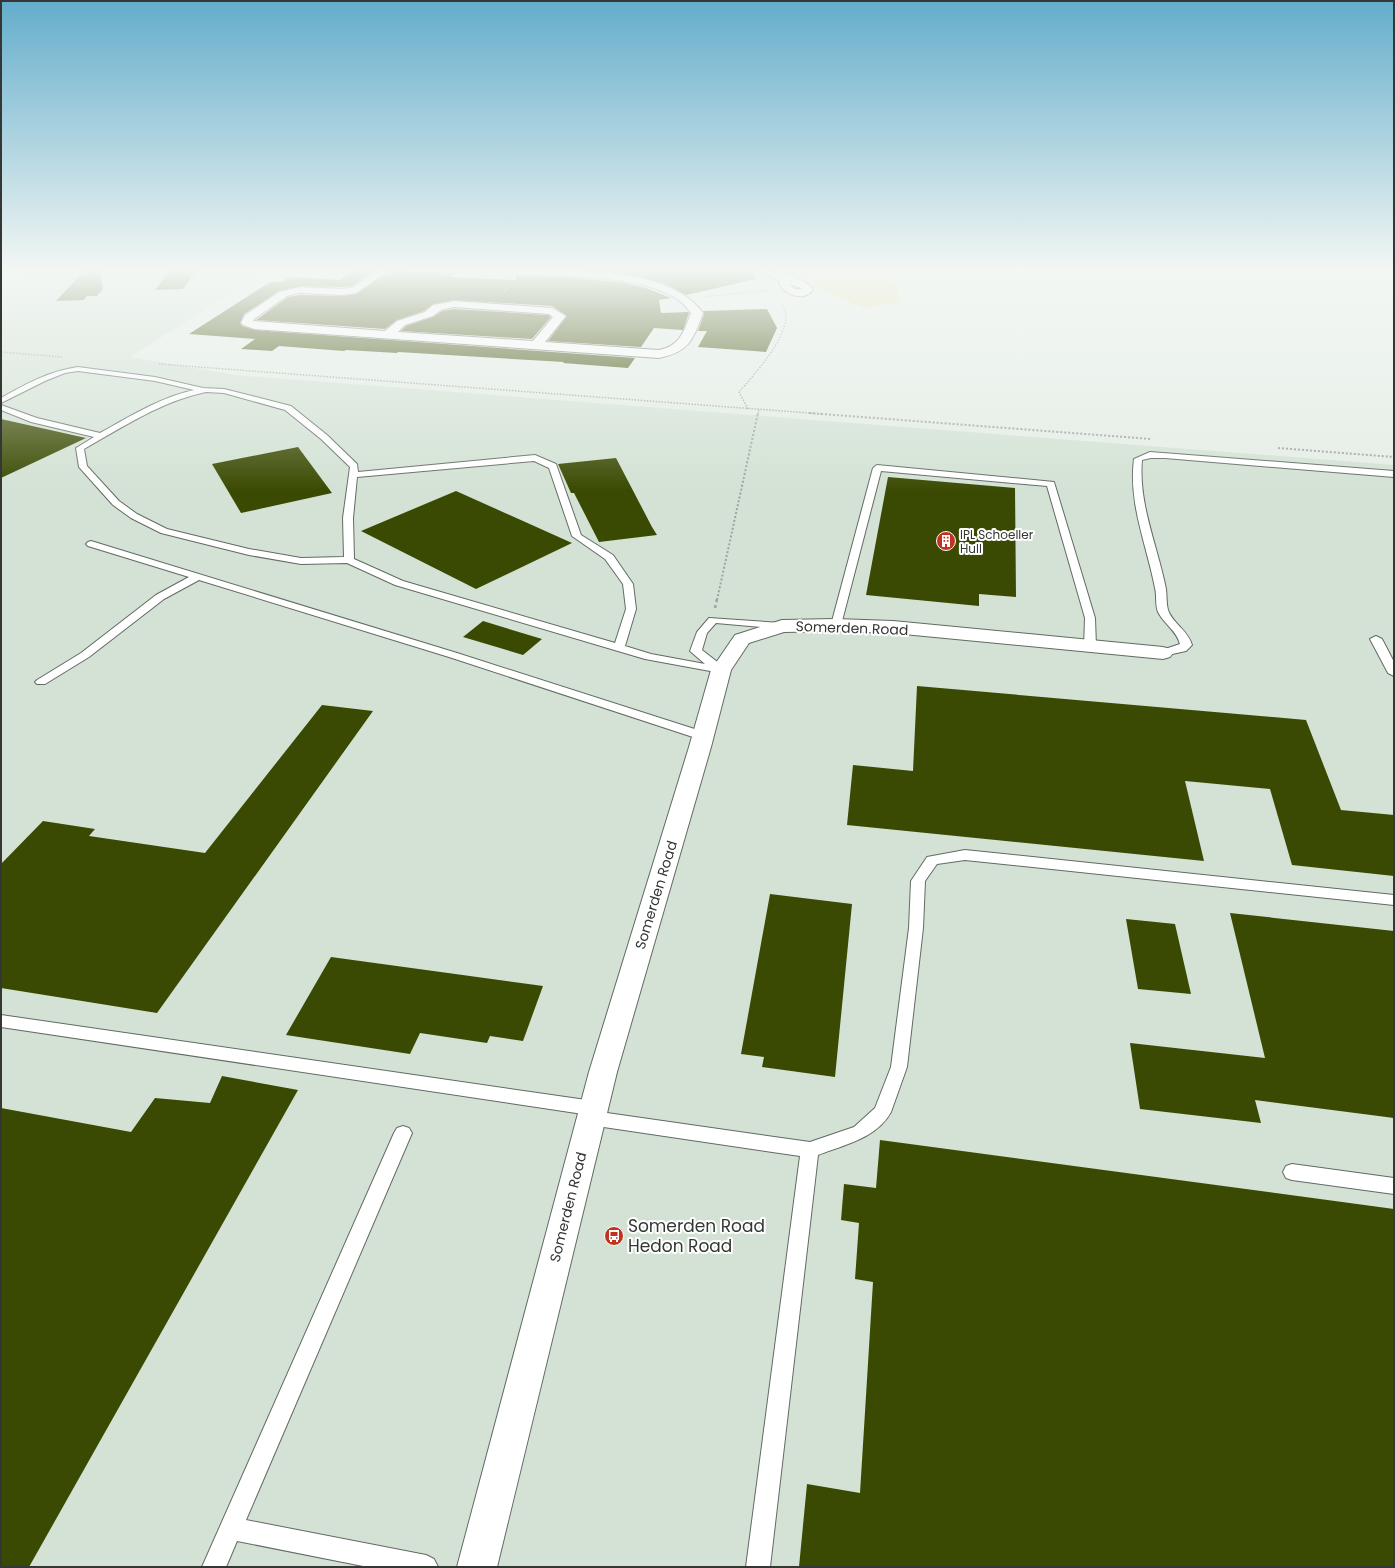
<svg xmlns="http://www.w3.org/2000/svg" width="1395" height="1568" font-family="Poppins,sans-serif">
<rect width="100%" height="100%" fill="#e5eee6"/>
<path fill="#d3e2d4" d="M33,271H266L130,357L235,375L1394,465V1567H1V286Z"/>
<g fill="#e5da95">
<path d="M460,271L520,274L517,277L458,273Z"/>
<path d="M791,271H875L896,284L900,302L864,308L780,273Z"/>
</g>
<g fill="#3a4a02">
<path d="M84,271H100L103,289L97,296H87L84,300L56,301Z"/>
<path d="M169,271H196L183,289L155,290Z"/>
<path d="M353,271H374L352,286L343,287L300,286L279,291L244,314L240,323L242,326L254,330L635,358L628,368L563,363L564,362L398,352L397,353L346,350L344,351L279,346L272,351L241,349L255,339L189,334L270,282H281L290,277L340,280Z"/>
<path d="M390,271L455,273L450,277L516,280V276L577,278L625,283L646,288L671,298L659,300L661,313L688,312L689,313L683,330L654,328L641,347L548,341L567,316L552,306L454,300L433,304L424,311L397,320L385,329L256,320L288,297L300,295L343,296L356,294Z"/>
<path d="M603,271H755L756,279L686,295L666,284L641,277Z"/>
<path d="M454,309L548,315L551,317L532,339L401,331L406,326L433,317L442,311Z"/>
<path d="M767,309L777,328L766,352L698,347L707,331H698L704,314L703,311Z"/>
<path d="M1,419L86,438L1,478Z"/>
<path d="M298,447L332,493L241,513L212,464Z"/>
<path d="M616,458L652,527L657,535L599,542L574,493H571L558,464Z"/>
<path d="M888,477L1015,488L1016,597L979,594V606L866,595Z"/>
<path d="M456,491L572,543L476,589L361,531Z"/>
<path d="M483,621L542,639L523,655L463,637Z"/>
<path d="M917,686L1306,720L1341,810L1394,815V876L1292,865L1270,789L1185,781L1204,861L847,825L853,765L913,771Z"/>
<path d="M322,705L373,711L157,1013L1,988V864L43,821L95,829L89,836L205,853Z"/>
<path d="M770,894L852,904L835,1077L762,1067L764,1057L741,1054Z"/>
<path d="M1230,913L1394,931V1118L1255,1100L1261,1123L1140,1109L1130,1043L1265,1058Z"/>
<path d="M1126,919L1175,924L1191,994L1138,989Z"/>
<path d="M331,957L543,986L523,1041L490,1036L487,1043L420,1033L410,1054L286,1035Z"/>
<path d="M222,1076L298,1090L29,1567H1V1108L131,1132L155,1098L210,1103Z"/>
<path d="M880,1140L1394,1209V1567H799L807,1484L860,1493L873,1282L855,1279L859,1223L841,1220L844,1184L876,1188Z"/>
</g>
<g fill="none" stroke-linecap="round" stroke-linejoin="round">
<defs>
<g id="service">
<path d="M78,367L155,377L203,388L224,389L291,406L327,435L357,464L358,472L535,455L556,464L581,535L613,555L633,584L636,609L625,646L651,654L705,664L690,651L697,632L709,618L782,623L787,626L782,629L716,623L707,633L702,650L725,668L727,670L725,672L721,673L645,659L395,585L347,563L301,564L249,555L161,533L131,518L113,505L79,467L76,448L94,437L31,422L1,410V405L37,418L100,433C129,417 161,397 194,390L155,381L78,371L65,373L45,381L1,403V398C26,384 49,371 78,367ZM206,392L224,393L285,410L321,439L350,467L343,518L344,557L301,558L249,549L167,529L137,514L119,501L87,466L84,449C123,427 162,401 206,392ZM534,461L549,468L572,536L605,559L623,584L626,609L615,643L403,581L354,559L353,518L357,477Z"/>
<path d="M1150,452L1394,471V477L1165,458H1151L1142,460C1138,504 1158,547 1166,589C1167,596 1166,603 1168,610C1173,624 1188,630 1192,645L1186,651L1163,656L1157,653L1159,651L1180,644C1177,631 1164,624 1158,612C1155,604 1157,596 1155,588C1147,546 1128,503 1134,459Z"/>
<path d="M877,465L1054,482L1095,618L1096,647L1094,649L1090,650L1084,647L1085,618L1047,486L881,471L841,625L836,628L832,627L831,625L873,468Z"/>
<path d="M91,541L457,653L707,733L709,736L707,739H699L449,657L199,580L164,599L89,657L45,684H37L35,682L37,680L81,653L156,595L189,577L88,546L86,544L88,542Z"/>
<path d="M1376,636L1382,639L1394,662V676L1388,673L1370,639Z"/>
<path d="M965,850L1394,895V905L965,860L937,864L925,881L923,928L907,1067L891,1112C877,1138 844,1145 818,1155L770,1567H746L800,1156L590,1125L584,1123L581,1118L583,1114L1,1027V1015L593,1101L599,1103L602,1108L600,1112L810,1142L854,1127L875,1108L891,1067L909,928L911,881L927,857Z"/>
<path d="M403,1126L409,1128L412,1133L246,1520L426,1555L434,1559L438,1567H368L237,1541L226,1567H202L394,1133L397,1128Z"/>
<path d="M1292,1164L1394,1178V1194L1292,1180L1286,1178L1283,1172L1286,1166Z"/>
</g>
<g id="minor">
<path d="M377,271H389L356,293L343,295L300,293L287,296L254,319L253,321L385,331L397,321L425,312L433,305L454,301L552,308L566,316L545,342L659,350C680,346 684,331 691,313C688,310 685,305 681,302C647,274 558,276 515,274L510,271C563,271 669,264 703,313C693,340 689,352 659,358L254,329L243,325L241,323L245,315L279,292L300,287L343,289L353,287ZM454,307L549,314L553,317L533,341L398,332L405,325L433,316L441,310Z"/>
<path d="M758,271C774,271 804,276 813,290C803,302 786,295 779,284L780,281ZM789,284L801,288L802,289H795Z"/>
<path d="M836,619L893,621L1163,647L1170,649L1173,653L1170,657L1163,659L893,633L836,631L784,632L749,643L731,670L711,747L617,1072L497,1567H457L589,1072L689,747L711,670L735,635L782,620Z"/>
</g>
</defs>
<use href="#service" stroke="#626a63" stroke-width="2"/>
<use href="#minor" stroke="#626a63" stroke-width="2"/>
<g stroke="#9ea59f" stroke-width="1.5" stroke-dasharray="1.5 1.5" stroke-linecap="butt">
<path d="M458,271L456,274L502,276"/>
<path d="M504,292L511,284"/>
<path d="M704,297L770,290"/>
<path d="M1,352L62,357"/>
<path d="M159,364L822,414"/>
<path d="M748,409L739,392C754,375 784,342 786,318C786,313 783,308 782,303"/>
<path d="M758,414L759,410"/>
</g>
<g stroke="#9ea59f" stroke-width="2" stroke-dasharray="2 2" stroke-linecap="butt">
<path d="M809,413L1151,439"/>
<path d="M1278,448L1394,457"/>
<path d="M717,600L758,413"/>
</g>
<path stroke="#9ea59f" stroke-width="2.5" stroke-dasharray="3 3" stroke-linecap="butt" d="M715,608L717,599"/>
<use href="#service" fill="#fff" fill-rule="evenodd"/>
<use href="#minor" fill="#fff" fill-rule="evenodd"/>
</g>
<linearGradient id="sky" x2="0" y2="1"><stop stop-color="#63adcb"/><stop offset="0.55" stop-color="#f3f7f4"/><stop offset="1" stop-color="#f3f7f4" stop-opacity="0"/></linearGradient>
<rect width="1395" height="491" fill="url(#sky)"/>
<defs>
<symbol id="building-disc" viewBox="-11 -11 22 22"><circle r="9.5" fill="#c03321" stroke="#fff"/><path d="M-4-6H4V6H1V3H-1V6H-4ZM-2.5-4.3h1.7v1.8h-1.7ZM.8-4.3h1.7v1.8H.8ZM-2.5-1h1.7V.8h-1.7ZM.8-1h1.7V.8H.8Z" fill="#fff"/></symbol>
<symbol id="bus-disc" viewBox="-11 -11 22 22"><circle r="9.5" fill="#c03321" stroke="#fff"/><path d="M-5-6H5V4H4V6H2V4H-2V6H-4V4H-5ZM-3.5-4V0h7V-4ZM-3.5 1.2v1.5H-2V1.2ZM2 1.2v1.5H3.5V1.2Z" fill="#fff"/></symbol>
</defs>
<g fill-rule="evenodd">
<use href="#building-disc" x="935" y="530" width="22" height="22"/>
<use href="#bus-disc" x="603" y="1225" width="22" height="22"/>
</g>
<g text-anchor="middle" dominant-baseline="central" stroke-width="4" stroke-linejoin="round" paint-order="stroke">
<g font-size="12" fill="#343734" stroke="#fff" text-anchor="start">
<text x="960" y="534">IPL Schoeller<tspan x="960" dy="14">Hull</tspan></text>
</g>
<g font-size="14" fill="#343734" stroke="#fff">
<text transform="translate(852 628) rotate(2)">Somerden Road</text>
<text transform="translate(656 895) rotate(-73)">Somerden Road</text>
<text transform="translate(568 1207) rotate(-76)">Somerden Road</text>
</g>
<g font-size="17" fill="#343734" stroke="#fff" text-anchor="start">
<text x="628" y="1226">Somerden Road<tspan x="628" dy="20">Hedon Road</tspan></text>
</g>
</g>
<rect width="1395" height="1568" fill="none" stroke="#343734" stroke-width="4"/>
</svg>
